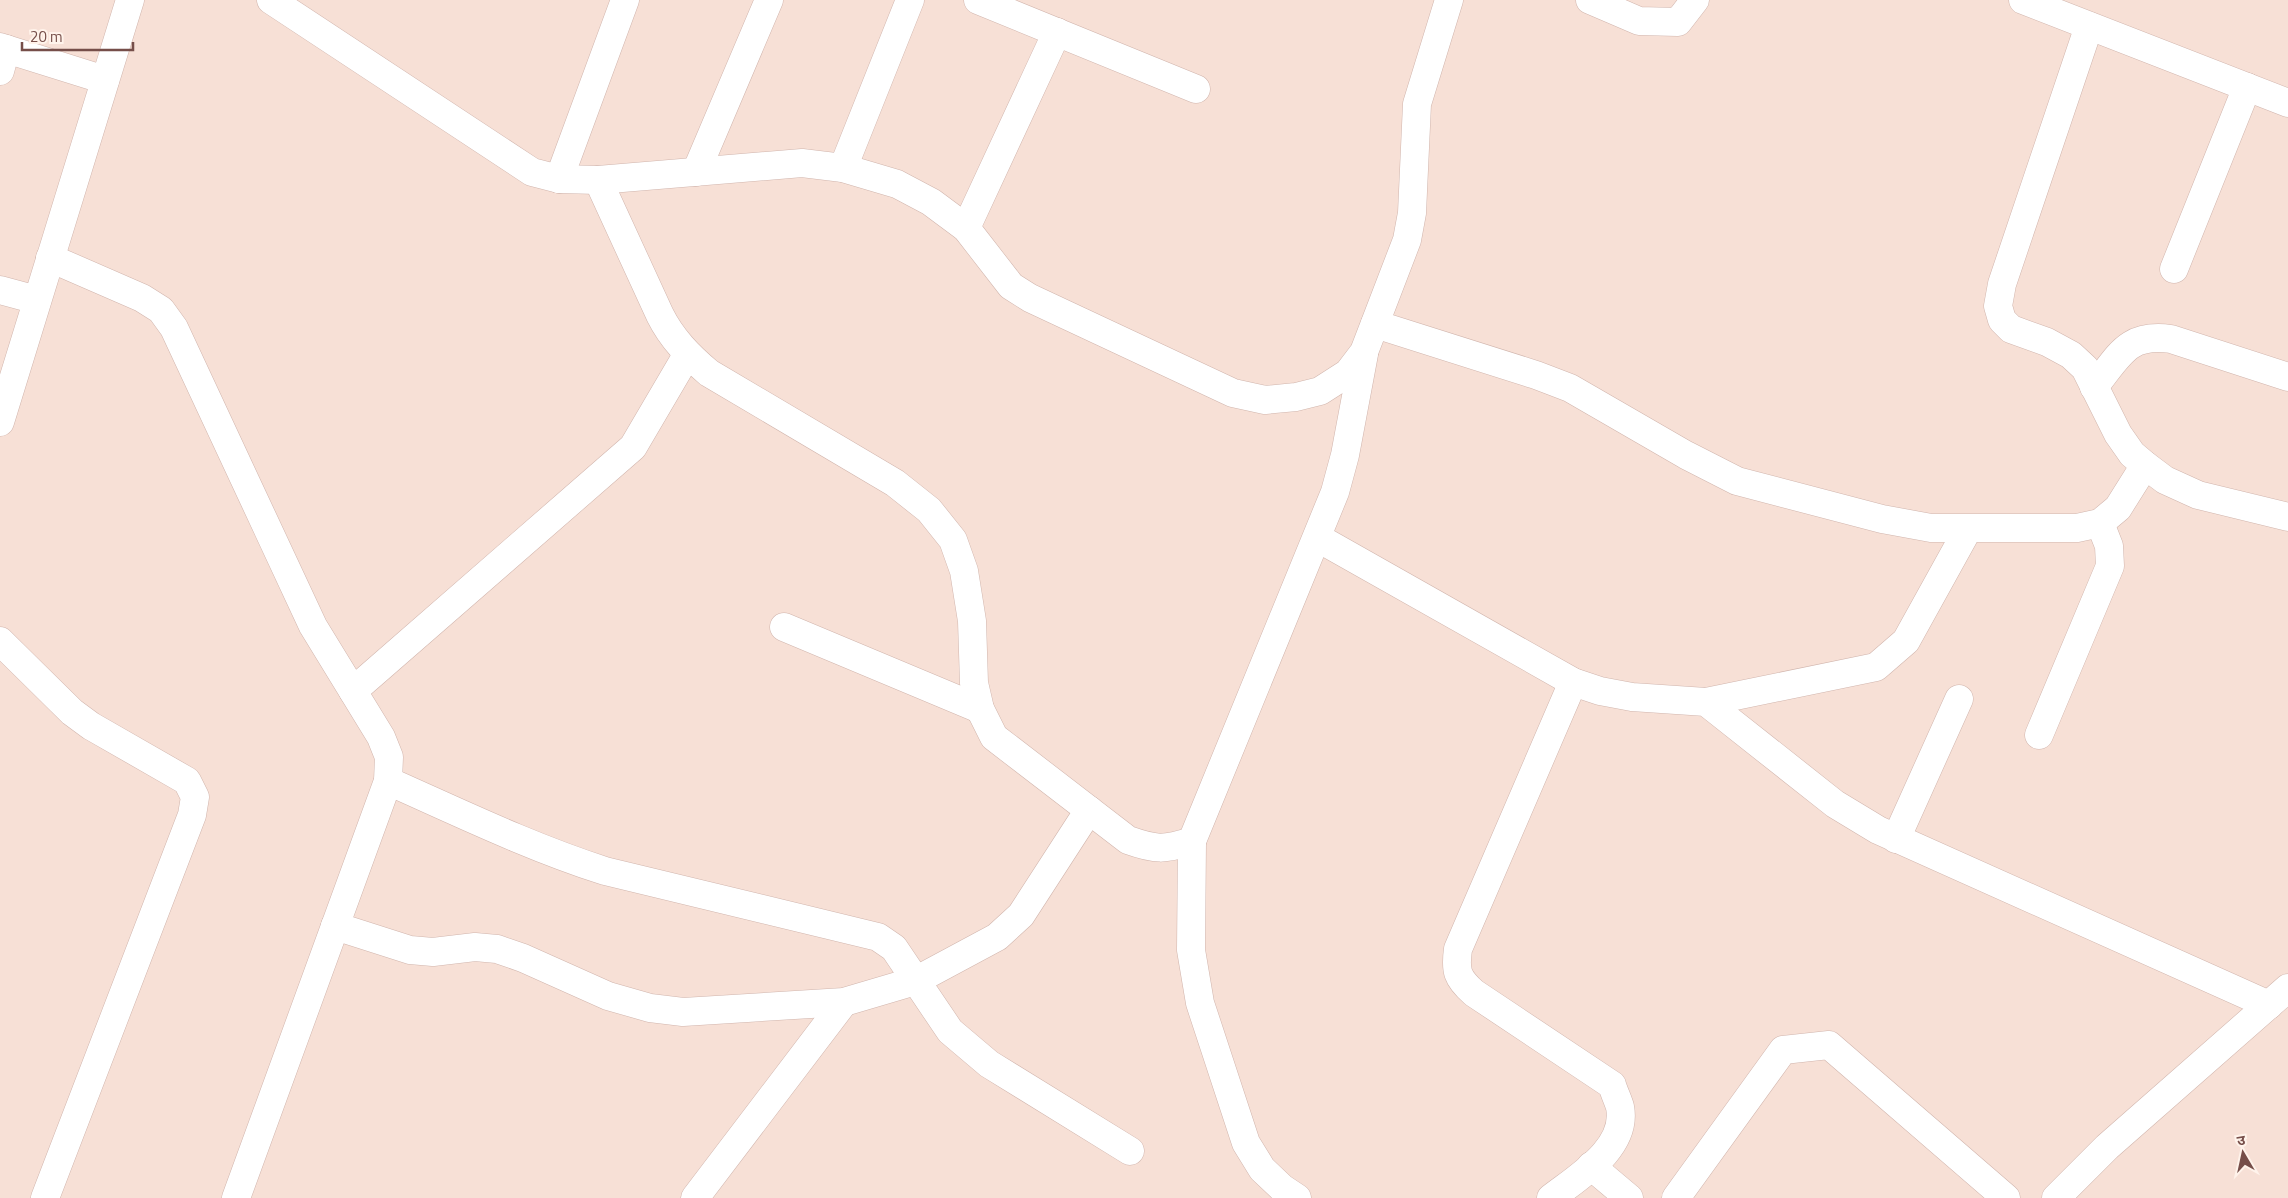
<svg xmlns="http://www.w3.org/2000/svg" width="2288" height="1198" font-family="'Titillium Web','Noto Sans Devanagari',sans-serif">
<rect width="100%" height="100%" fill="#fdeee5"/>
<rect fill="#f7e0d6" x="0" y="0" width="2288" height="1198"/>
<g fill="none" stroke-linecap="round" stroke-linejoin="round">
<defs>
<g id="minor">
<path d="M271,0L532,172L559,179L598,180L802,163L843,168L897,184L931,202L966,228L1011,286L1030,298L1233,393L1265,400L1296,397L1320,391L1348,373L1364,352L1407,240L1412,213L1417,104L1449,0"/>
<path d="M978,0L1196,89"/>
<path d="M1590,0L1639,21L1678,22L1695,0"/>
<path d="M2023,0L2288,103"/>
<path d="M2089,26L2002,284L1998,306L2002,320L2011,329L2047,342L2071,355L2085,368L2118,434L2132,454L2145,465L2165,480L2198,495L2288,517"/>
<path d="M0,47L105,80"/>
<path d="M0,71L6,49"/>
<path d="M843,168L910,0"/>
<path d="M696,172L769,0"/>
<path d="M559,179L625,0"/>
<path d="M598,180L660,315C672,339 689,356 709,373L895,483L929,510L953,540L964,571L972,621L974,683L980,709L994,737L1128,840C1156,850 1164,850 1192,841L1335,492L1345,455L1364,354"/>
<path d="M966,228L1057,32"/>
<path d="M50,258L142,298L161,310L174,328L313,626L381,737L389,757L388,781L236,1198"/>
<path d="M2174,269L2247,87"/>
<path d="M0,290L37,300"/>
<path d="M1375,324L1536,375L1570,388L1686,455L1737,481L1882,519L1931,528H2077L2100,523L2118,508L2145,465"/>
<path d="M2094,387C2120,355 2127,333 2171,339L2288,377"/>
<path d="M0,422L130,0"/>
<path d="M1318,538L1573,682L1600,691L1632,697L1706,702L1835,804L1878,830L2269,1005"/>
<path d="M784,627L980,709"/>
<path d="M0,641L72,712L91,726L187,781L195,797L192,815L45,1198"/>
<path d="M353,691L633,447L687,355"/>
<path d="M1706,702L1876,667L1906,641L1968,529"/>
<path d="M2039,735L2110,566L2109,546L2100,523"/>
<path d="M388,781C460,813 530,847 605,871L878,937L894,948L950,1031L989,1064L1130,1151"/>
<path d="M1896,839L1959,699"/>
<path d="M1192,841L1191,950L1200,1003L1246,1143L1262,1169L1282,1188L1297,1198"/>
<path d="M335,926L410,950L433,952L475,947L497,949L523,958L608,996L650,1008L683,1012L844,1002L915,981L997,937L1021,915L1089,810"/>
<path d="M1591,1166L1629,1198"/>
<path d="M695,1198L844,1002"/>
<path d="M1551,1198C1578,1177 1628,1148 1620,1107C1618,1100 1614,1092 1612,1085L1474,993C1457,978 1455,971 1458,949L1573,682"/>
<path d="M1676,1198L1783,1050L1829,1045L2006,1198"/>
<path d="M2056,1198L2107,1147L2288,988"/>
</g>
</defs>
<use href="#minor" stroke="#d1b5ad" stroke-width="29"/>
<use href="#minor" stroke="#fff" stroke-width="28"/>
</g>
<g transform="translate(2243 1153) rotate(351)" stroke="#fff3eb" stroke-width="4" paint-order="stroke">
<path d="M0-4L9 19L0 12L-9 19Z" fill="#764e49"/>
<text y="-8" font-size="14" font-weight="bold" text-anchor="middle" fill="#764e49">उ</text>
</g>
<path d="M22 42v8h111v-8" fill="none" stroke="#764e49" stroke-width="2.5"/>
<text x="30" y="42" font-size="15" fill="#764e49" stroke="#fff3eb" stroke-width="4" paint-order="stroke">20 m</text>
</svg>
